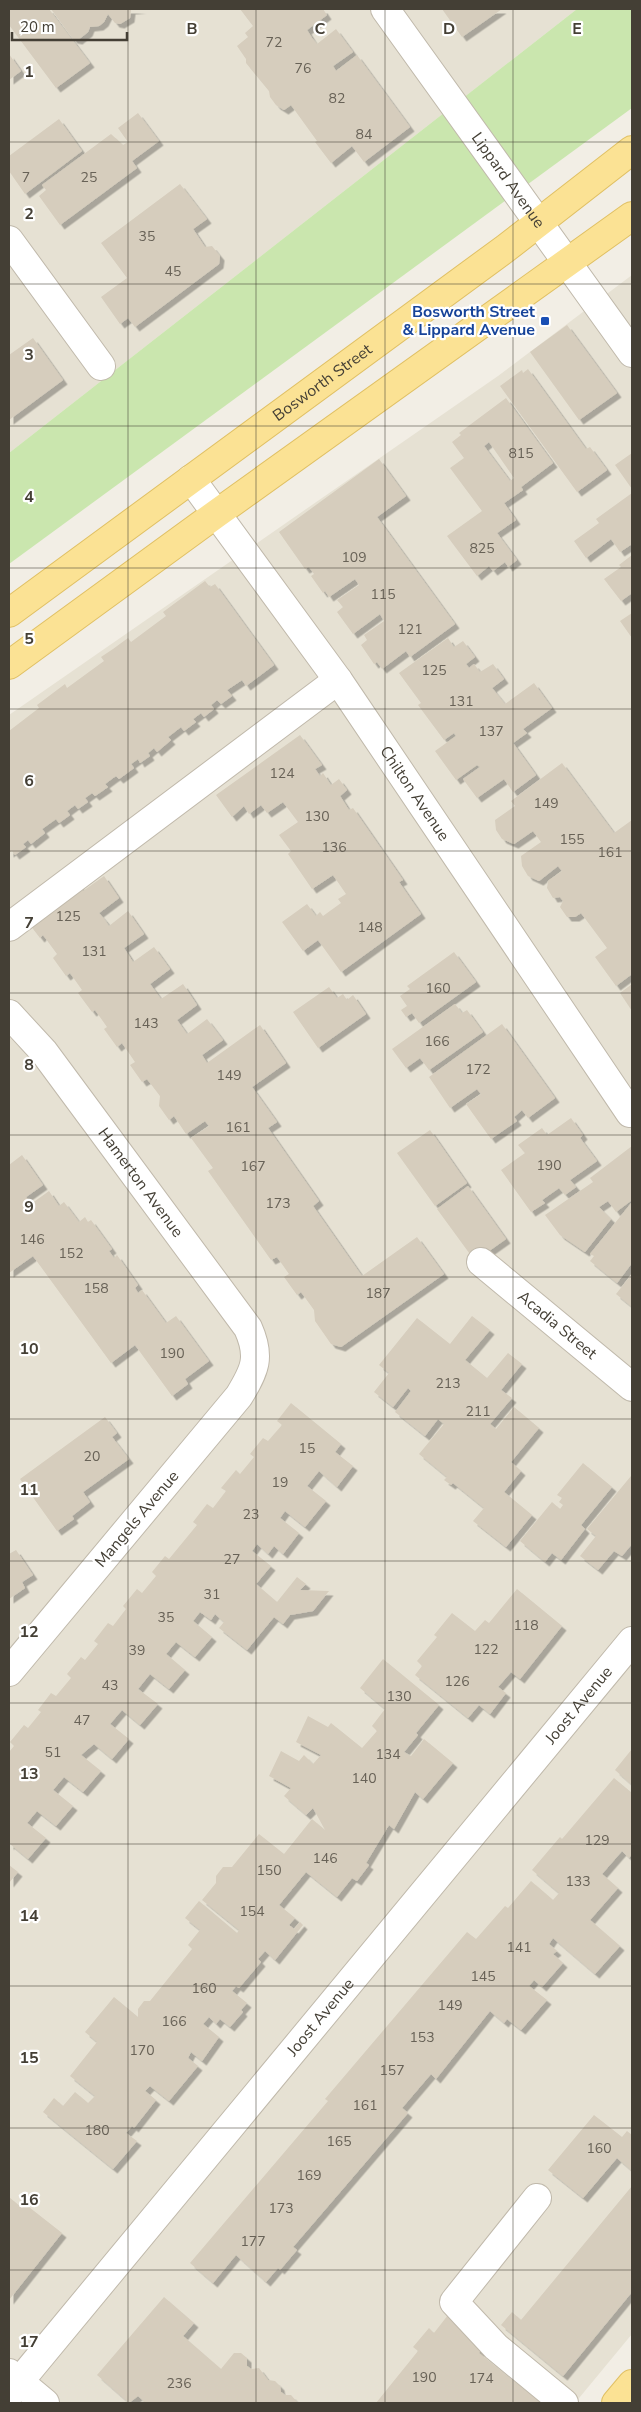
<svg xmlns="http://www.w3.org/2000/svg" width="641" height="2412" font-family="'Nunito Sans',sans-serif">
<defs>
<filter id="shadow"><feDropShadow dx="4.5" dy="4.5" stdDeviation="0" flood-color="#0004"/></filter>
</defs>
<rect width="100%" height="100%" fill="#f2eee5"/>
<g fill="#e6e1d3">
<path d="M9,9H577L9,453Z"/>
<path d="M632,275V2334L575,2403H9V715L498,376Z"/>
</g>
<path fill="#cae6ae" d="M577,9H632V108L9,564V453Z"/>
<g fill="#d6cdbd" fill-rule="evenodd" filter="url(#shadow)">
<path d="M9,9H49L90,63L56,88L9,25Z"/>
<path d="M51,9H142L131,10L130,18L120,24L115,23L108,14L104,22L99,26L90,27L88,32L78,40L73,39Z"/>
<path d="M240,9H323L327,15L307,30L312,38L317,44L336,29L353,52L333,66L336,71L357,55L410,127L364,162L352,146L331,163L315,142L317,141L291,105L284,110L276,105L270,97L269,91L246,63V59L237,46L248,37L245,33L253,26Z"/>
<path d="M442,9H502L462,37Z"/>
<path d="M9,54L21,71L9,80Z"/>
<path d="M138,113L159,141L132,161L137,168L60,225L39,196L46,190L42,185L111,134L123,145L128,142L118,128Z"/>
<path d="M59,119L82,151L25,194L9,171V156Z"/>
<path d="M180,184L207,219L193,229L205,247L212,246L220,256L219,264L135,327L128,318L120,324L101,297L127,278L101,243Z"/>
<path d="M567,325L617,393L579,420L530,352Z"/>
<path d="M33,338L63,380L9,420V355Z"/>
<path d="M528,369L586,449L590,447L607,470L577,492L500,386L522,370L523,373Z"/>
<path d="M506,398L553,463L521,487L523,490L504,503L516,520L497,533L517,560L508,567L505,562L493,571L489,566L477,576L447,536L482,511L450,468L464,458L452,442L461,435L459,433ZM489,442L514,478L510,481L484,446Z"/>
<path d="M632,453V489L615,465Z"/>
<path d="M379,459L406,496L377,517L455,624L410,657L406,651L382,669L377,662L374,664L361,645L367,640L364,635L384,621L380,614L353,634L337,612L343,607L337,600L359,585L355,579L329,597L325,591L323,593L311,576L314,574L309,567L305,569L279,532Z"/>
<path d="M632,493V544L620,552L611,539L586,558L574,541L599,523L596,519Z"/>
<path d="M632,555V593L621,601L604,579L621,567L619,565Z"/>
<path d="M205,581L210,587L215,584L274,665L246,686L242,680L227,690L232,696L221,704L217,700L211,705L214,709L204,717L201,713L193,719L196,722L184,731L181,727L168,737L171,740L157,752L154,748L148,753L150,756L140,763L138,759L131,764L134,768L119,779L116,776L113,778L105,784L108,787L95,796L92,793L85,798L88,802L78,809L75,805L67,811L70,815L59,823L56,819L42,829L45,833L31,844L28,840L23,844L26,847L15,855L12,851L9,853V731L39,708L37,705L65,684L67,688L104,661L101,657L113,649L128,638L131,642L166,616L163,612Z"/>
<path d="M632,613V638L620,621Z"/>
<path d="M448,638L454,647L463,641L475,657L466,664L469,668L474,664L480,672L493,664L504,679L492,688L505,704L534,683L552,708L523,729L527,733L513,743L536,775L513,792L504,779L477,798L463,779L480,767L477,765L456,780L435,751L456,736L454,733L444,740L418,705L421,703L399,673Z"/>
<path d="M300,735L322,765L315,769L320,776L323,773L331,785L339,779L347,790L340,796L349,810L353,808L403,880L399,882L421,914L341,972L318,940L303,951L282,922L307,904L316,916L320,912L323,916L341,903L338,899L346,894L333,875L312,889L288,854L291,851L279,835L298,822L283,802L267,813L261,805L249,814L244,806L232,817L216,795Z"/>
<path d="M562,763L614,833L632,820V974L616,986L595,957L607,948L581,913L575,917H567L560,907L563,901L560,897L553,898L547,888L548,881L562,871L558,866L539,881L528,876L522,866L521,856L541,842L533,831L514,844L502,839L496,830L495,820L515,806L511,801Z"/>
<path d="M104,876L119,898L99,913L105,920L109,926L128,911L144,934L124,948L133,962L154,947L170,969L150,984L161,999L183,984L197,1005L177,1020L187,1034L207,1019L223,1040L202,1055L207,1063L260,1025L286,1063L252,1087L277,1122L268,1128L319,1201L313,1206L362,1276L417,1237L444,1274L341,1347L331,1344L315,1321L314,1310L301,1292L297,1295L284,1277L289,1274L277,1257L271,1260L208,1171L213,1168L191,1138L209,1126L205,1121L186,1134L174,1116L169,1120L159,1106L160,1096L147,1079L142,1082L130,1065L135,1062L122,1043L117,1047L104,1029L107,1027L95,1010L92,1012L78,993L82,990L70,973L66,976L53,958L57,954L43,935L40,938L27,921L79,884L83,891Z"/>
<path d="M454,952L476,982L419,1023L412,1013L406,1017L401,1010L407,1006L400,996L410,989L407,986Z"/>
<path d="M632,984V1011L620,993Z"/>
<path d="M329,987L337,998L343,994L347,1000L353,995L366,1014L318,1048L293,1012Z"/>
<path d="M455,1004L462,1013L467,1010L483,1032L429,1070L420,1058L406,1068L392,1049Z"/>
<path d="M502,1024L555,1098L528,1118L522,1110L514,1117L517,1121L491,1139L466,1104L481,1094L477,1089L450,1108L429,1077Z"/>
<path d="M571,1118L583,1135L580,1138L597,1161L570,1180L576,1187L565,1195L559,1188L542,1200L545,1203L531,1212L501,1170L525,1153L518,1145L542,1128L547,1135Z"/>
<path d="M430,1130L467,1183L435,1206L397,1153Z"/>
<path d="M632,1146V1200L616,1212L608,1201L599,1207L611,1219L585,1252L560,1235L545,1215L593,1182L590,1178Z"/>
<path d="M22,1155L43,1185L26,1197L31,1204L49,1191L59,1206L64,1202L79,1222L85,1217L88,1222L91,1220L112,1249L109,1251L114,1258L117,1255L138,1285L135,1288L138,1293L142,1290L166,1323L176,1316L209,1361L185,1379L188,1384L172,1396L135,1345L111,1363L33,1256L9,1273V1165Z"/>
<path d="M468,1186L506,1239L475,1261L437,1209Z"/>
<path d="M632,1202V1263L617,1283L590,1261L594,1256L590,1254Z"/>
<path d="M632,1274V1307L616,1294Z"/>
<path d="M472,1316L490,1330L465,1360L487,1378L508,1353L522,1364L501,1390L512,1398L490,1424L496,1429L514,1407L539,1428L511,1462L521,1471L504,1492L532,1515L506,1547L473,1521L484,1508L453,1483L451,1485L444,1480L447,1477L419,1454L444,1424L438,1419L425,1436L395,1412L411,1391L408,1388L393,1407L374,1392L389,1373L379,1365L417,1318L450,1344Z"/>
<path d="M291,1403L341,1444L335,1452L353,1466L337,1487L319,1471L307,1486L326,1501L305,1527L285,1511L280,1518L299,1533L283,1554L274,1546L268,1554L257,1544L252,1551L271,1566L256,1584L277,1602L297,1577L306,1584L300,1590L329,1591L313,1611L290,1615L283,1624L274,1617L247,1650L219,1628L224,1622L215,1614L211,1620L200,1612L193,1621L212,1637L195,1657L176,1642L166,1654L185,1670L169,1689L150,1674L138,1689L158,1704L140,1725L122,1710L110,1724L129,1739L112,1759L94,1744L81,1755L101,1771L83,1792L64,1777L53,1790L73,1806L56,1826L37,1811L27,1823L46,1838L28,1859L10,1844L9,1846V1752L14,1746L10,1742L24,1725L28,1728L41,1712L38,1710L51,1693L56,1696L71,1678L67,1674L81,1657L85,1660L98,1644L94,1641L108,1623L113,1626L126,1609L123,1606L137,1589L142,1593L156,1576L152,1572L165,1556L169,1559L197,1525L193,1522L207,1504L213,1508L226,1491L221,1488L236,1470L240,1474L254,1457L250,1454L263,1438L268,1441L282,1425L277,1421Z"/>
<path d="M105,1417L117,1433L112,1437L129,1459L83,1492L90,1502L72,1516L74,1519L57,1531L20,1479Z"/>
<path d="M583,1463L612,1487L581,1525L585,1529L561,1560L552,1553L545,1562L520,1541L552,1502L560,1509L563,1505L559,1502L562,1498L557,1495Z"/>
<path d="M631,1476L632,1544L622,1556L614,1551L598,1570L580,1556L596,1536L587,1529Z"/>
<path d="M16,1550L33,1575L22,1582L25,1588L9,1599V1554Z"/>
<path d="M517,1589L562,1626L520,1679L511,1672L498,1687L506,1693L490,1714L479,1705L468,1718L415,1675L422,1666L417,1661L437,1637L434,1635L452,1613L475,1631L485,1620L489,1623Z"/>
<path d="M383,1659L439,1705L416,1733L418,1735L404,1752L411,1756L424,1739L453,1763L423,1799L415,1792L394,1829L389,1825L366,1863L369,1865L357,1881L352,1878L337,1897L306,1872L279,1905L295,1918L289,1925L294,1929L300,1922L303,1925L275,1960L265,1951L258,1959L261,1962L239,1988L236,1986L232,1991L247,2003L241,2010L243,2012L230,2027L220,2019L216,2024L209,2017L203,2024L219,2037L202,2061L191,2052L188,2058L198,2066L169,2101L150,2086L145,2091L156,2100L134,2128L132,2126L126,2133L137,2141L113,2169L43,2112L54,2098L63,2106L75,2092L88,2103L95,2096L70,2076L97,2042L85,2032L114,1997L138,2017V2009L144,2001H150L192,1949L188,1945L200,1930L185,1918L199,1901L237,1933L239,1930L202,1900L216,1883V1876L223,1867H232L259,1834L284,1854L312,1819L325,1830L313,1808L306,1815L284,1796L291,1788L269,1776L281,1751L299,1761L304,1755L313,1764L321,1755L296,1742L308,1716L328,1727L331,1723L362,1748L377,1731L372,1726L385,1709L360,1688Z"/>
<path d="M632,1749V1785L615,1770Z"/>
<path d="M614,1778L632,1793V1854L629,1858L622,1851L602,1874L618,1888L590,1920L620,1946L595,1974L553,1938L549,1944L557,1951L553,1954L563,1963L542,1987L534,1980L529,1986L547,2000L521,2030L507,2019L504,2023L490,2011L436,2079L431,2074L402,2108L408,2113L293,2247L297,2250L280,2270L278,2268L266,2282L236,2255L213,2283L190,2263L328,2101L325,2099L467,1932L476,1939L505,1906L508,1908L531,1881L553,1900L559,1893L532,1870L560,1837L562,1839Z"/>
<path d="M9,1865L18,1872L9,1883Z"/>
<path d="M594,2115L622,2137L627,2131L632,2135V2171L617,2158L583,2198L548,2170Z"/>
<path d="M632,2186V2292L563,2376L501,2325L512,2312L521,2320Z"/>
<path d="M9,2197L22,2208L25,2204L62,2233L9,2300Z"/>
<path d="M164,2297L194,2323L183,2336L221,2369L234,2353H241L247,2358V2366L251,2369L259,2368L268,2380L275,2381L280,2386L281,2392L285,2395H291L298,2403H146L138,2396L129,2403L97,2375Z"/>
<path d="M448,2315L485,2345L479,2353L541,2403H376L418,2351L413,2347L429,2328L434,2333Z"/>
</g>
<g fill="none" stroke-linecap="round" stroke-linejoin="round">
<defs>
<g id="minor">
<path id="s1" d="M385,9L632,353"/>
<path d="M9,240L101,366"/>
<path id="s2" d="M191,479L338,680L630,1113"/>
<path d="M9,927L338,680"/>
<path id="s3" d="M9,1014L44,1052L248,1328C261,1357 255,1370 239,1396L9,1672"/>
<path id="s4" d="M481,1262L632,1387"/>
<path d="M537,2198L454,2302L496,2347L564,2403"/>
<path d="M9,2373L45,2403"/>
<path id="s5" d="M9,2394L632,1641"/>
</g>
<g id="major">
<path id="s6" d="M9,613L506,248L632,150"/>
<path d="M9,665L216,514L632,216"/>
<path d="M616,2403L632,2384"/>
</g>
</defs>
<use href="#minor" stroke="#c0b9ab" stroke-width="30"/>
<use href="#major" stroke="#e0c064" stroke-width="30"/>
<use href="#minor" stroke="#fff" stroke-width="28"/>
<use href="#major" stroke="#fbe294" stroke-width="28"/>
</g>
<path fill="none" stroke="#443f35" stroke-width="1" stroke-opacity="0.55" d="M128,9V2403M256,9V2403M385,9V2403M513,9V2403M9,142H632M9,284H632M9,426H632M9,568H632M9,709H632M9,851H632M9,993H632M9,1135H632M9,1277H632M9,1419H632M9,1561H632M9,1703H632M9,1844H632M9,1986H632M9,2128H632M9,2270H632"/>
<rect fill="#1a4fb4" stroke="#fff" stroke-width="2" x="540" y="316" width="10" height="10" rx="2.5"/>
<g text-anchor="middle" dominant-baseline="central" stroke-width="4.5" stroke-linejoin="round" paint-order="stroke">
<g font-size="14" fill="#686257">
<text x="274" y="42">72</text>
<text x="303" y="68">76</text>
<text x="337" y="98">82</text>
<text x="364" y="134">84</text>
<text x="26" y="177">7</text>
<text x="89" y="177">25</text>
<text x="147" y="236">35</text>
<text x="173" y="271">45</text>
<text x="521" y="453">815</text>
<text x="482" y="548">825</text>
<text x="354" y="557">109</text>
<text x="383" y="594">115</text>
<text x="410" y="629">121</text>
<text x="434" y="670">125</text>
<text x="461" y="701">131</text>
<text x="491" y="731">137</text>
<text x="282" y="773">124</text>
<text x="546" y="803">149</text>
<text x="317" y="816">130</text>
<text x="572" y="839">155</text>
<text x="334" y="847">136</text>
<text x="610" y="852">161</text>
<text x="68" y="916">125</text>
<text x="370" y="927">148</text>
<text x="94" y="951">131</text>
<text x="438" y="988">160</text>
<text x="146" y="1023">143</text>
<text x="437" y="1041">166</text>
<text x="478" y="1069">172</text>
<text x="229" y="1075">149</text>
<text x="238" y="1127">161</text>
<text x="549" y="1165">190</text>
<text x="253" y="1166">167</text>
<text x="278" y="1203">173</text>
<text x="32" y="1239">146</text>
<text x="71" y="1253">152</text>
<text x="96" y="1288">158</text>
<text x="378" y="1293">187</text>
<text x="172" y="1353">190</text>
<text x="448" y="1383">213</text>
<text x="478" y="1411">211</text>
<text x="307" y="1448">15</text>
<text x="92" y="1456">20</text>
<text x="280" y="1482">19</text>
<text x="251" y="1514">23</text>
<text x="232" y="1559">27</text>
<text x="212" y="1594">31</text>
<text x="166" y="1617">35</text>
<text x="526" y="1625">118</text>
<text x="486" y="1649">122</text>
<text x="137" y="1650">39</text>
<text x="457" y="1681">126</text>
<text x="110" y="1685">43</text>
<text x="399" y="1696">130</text>
<text x="82" y="1720">47</text>
<text x="53" y="1752">51</text>
<text x="388" y="1754">134</text>
<text x="364" y="1778">140</text>
<text x="597" y="1840">129</text>
<text x="325" y="1858">146</text>
<text x="269" y="1870">150</text>
<text x="578" y="1881">133</text>
<text x="252" y="1911">154</text>
<text x="519" y="1947">141</text>
<text x="483" y="1976">145</text>
<text x="204" y="1988">160</text>
<text x="450" y="2005">149</text>
<text x="174" y="2021">166</text>
<text x="422" y="2037">153</text>
<text x="142" y="2050">170</text>
<text x="392" y="2070">157</text>
<text x="365" y="2105">161</text>
<text x="97" y="2130">180</text>
<text x="339" y="2141">165</text>
<text x="599" y="2148">160</text>
<text x="309" y="2175">169</text>
<text x="281" y="2208">173</text>
<text x="253" y="2241">177</text>
<text x="424" y="2377">190</text>
<text x="481" y="2378">174</text>
<text x="179" y="2383">236</text>
</g>
<g font-size="16" fill="#443f35" stroke="#fff">
<text stroke="none"><textPath href="#s1" startOffset="211">Lippard Avenue</textPath></text>
<text stroke="none"><textPath href="#s6" startOffset="389">Bosworth Street</textPath></text>
<text stroke="none"><textPath href="#s2" startOffset="386">Chilton Avenue</textPath></text>
<text stroke="none"><textPath href="#s3" startOffset="214">Hamerton Avenue</textPath></text>
<text stroke="none"><textPath href="#s4" startOffset="99">Acadia Street</textPath></text>
<text transform="translate(137 1519) rotate(-50)">Mangels Avenue</text>
<text stroke="none"><textPath href="#s5" startOffset="894">Joost Avenue</textPath></text>
<text stroke="none"><textPath href="#s5" startOffset="489">Joost Avenue</textPath></text>
</g>
<g font-size="16" font-weight="bold" fill="#164399" stroke="#fff" text-anchor="end">
<text x="535" y="312">Bosworth Street<tspan x="535" dy="18">&amp; Lippard Avenue</tspan></text>
</g>
</g>
<g font-size="16" text-anchor="middle" font-weight="bold" fill="#443f35" stroke="#fff" stroke-width="4.5" stroke-linejoin="round" paint-order="stroke">
<text x="192" y="34">B</text>
<text x="320" y="34">C</text>
<text x="449" y="34">D</text>
<text x="577" y="34">E</text>
<text x="29" y="77">1</text>
<text x="29" y="219">2</text>
<text x="29" y="360">3</text>
<text x="29" y="502">4</text>
<text x="29" y="644">5</text>
<text x="29" y="786">6</text>
<text x="29" y="928">7</text>
<text x="29" y="1070">8</text>
<text x="29" y="1212">9</text>
<text x="29" y="1354">10</text>
<text x="29" y="1495">11</text>
<text x="29" y="1637">12</text>
<text x="29" y="1779">13</text>
<text x="29" y="1921">14</text>
<text x="29" y="2063">15</text>
<text x="29" y="2205">16</text>
<text x="29" y="2347">17</text>
</g>
<rect width="641" height="2412" fill="none" stroke="#443f35" stroke-width="20"/>
<path d="M12 32v8h115v-8" fill="none" stroke="#443f35" stroke-width="2.5"/>
<text x="20" y="32" font-size="15" fill="#443f35" stroke="#ffffff" stroke-width="4" paint-order="stroke">20 m</text>
</svg>
